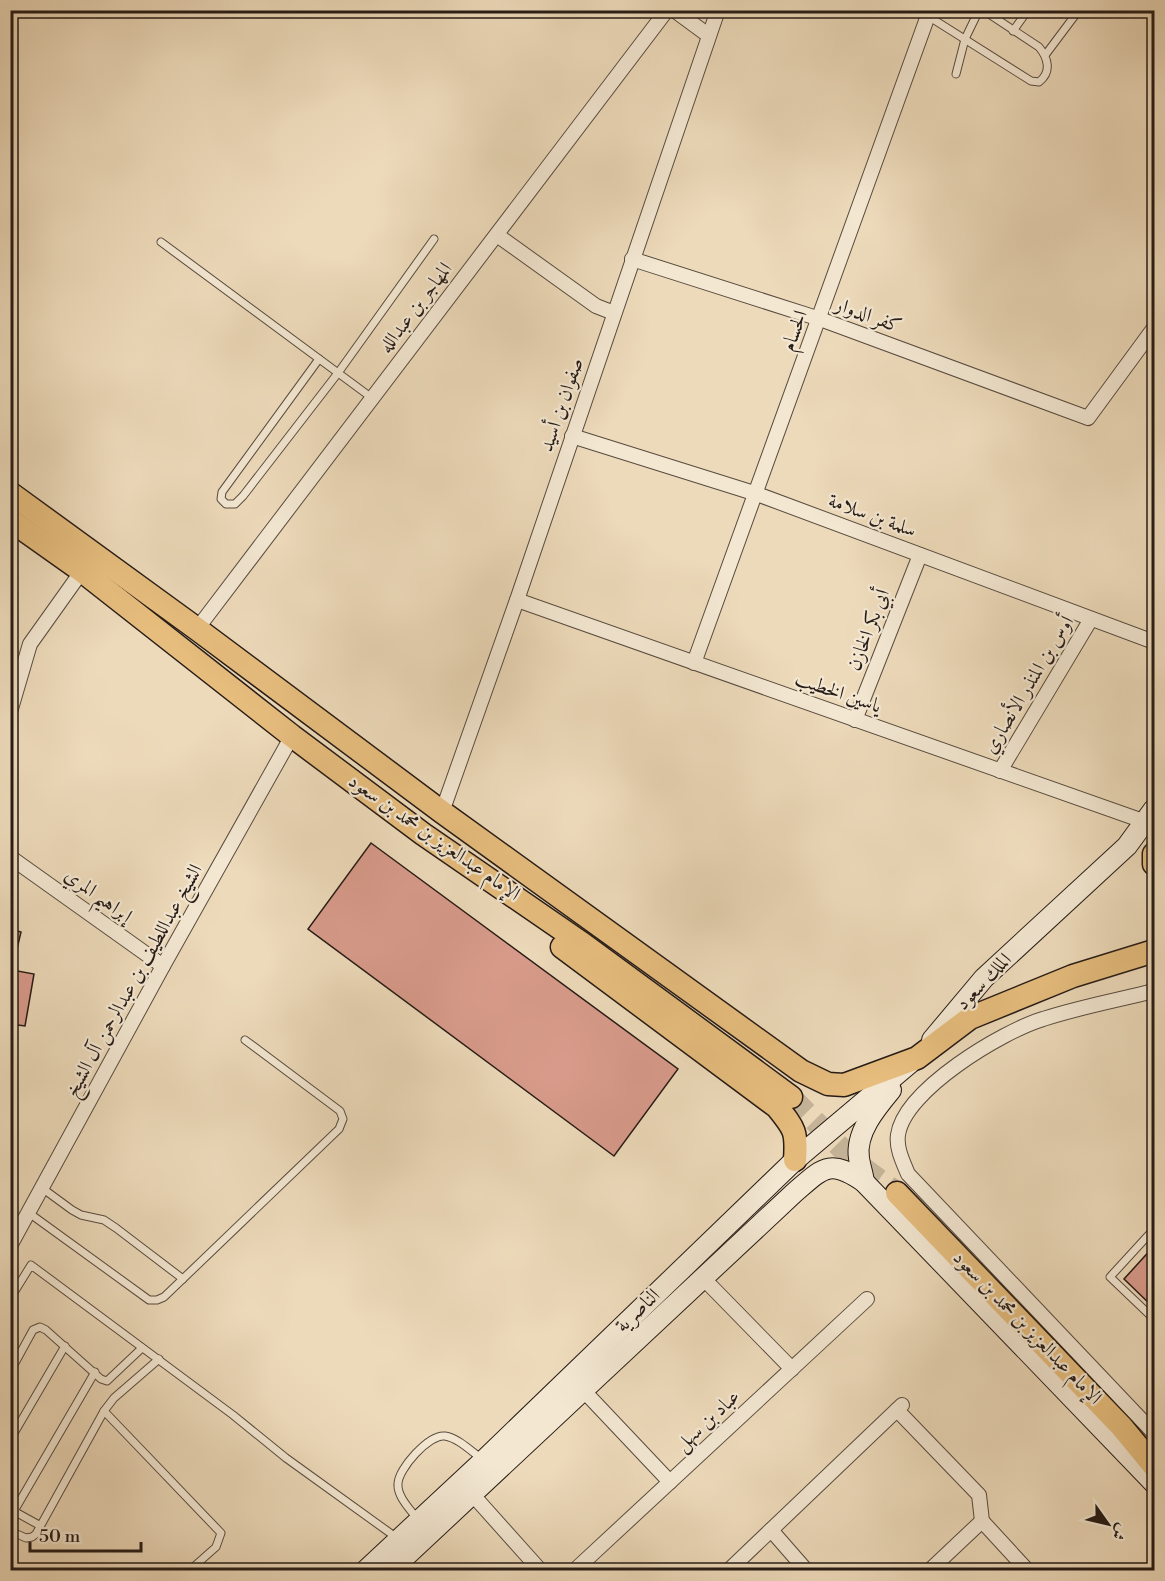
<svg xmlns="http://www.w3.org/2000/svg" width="1165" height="1581" font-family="'Libre Bodoni',Amiri,serif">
<rect width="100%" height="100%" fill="#eddaba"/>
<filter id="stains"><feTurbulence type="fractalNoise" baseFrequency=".00333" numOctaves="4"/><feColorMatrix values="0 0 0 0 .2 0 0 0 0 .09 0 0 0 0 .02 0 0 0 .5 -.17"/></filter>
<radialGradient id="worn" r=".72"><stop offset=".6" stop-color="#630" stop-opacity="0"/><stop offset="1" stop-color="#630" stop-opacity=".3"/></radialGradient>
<g fill="#d89b8b" stroke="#261b16" stroke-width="1.5">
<path d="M371,843L678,1069L614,1156L308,929Z"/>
<path d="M10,929L21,932L12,970L34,974L25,1026L10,1024Z"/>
<path d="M1154,1246V1308L1124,1279Z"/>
</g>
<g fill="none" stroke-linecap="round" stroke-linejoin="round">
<path stroke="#c5b499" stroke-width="22" stroke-dasharray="22 11" stroke-linecap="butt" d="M791,1097L855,1162L897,1193"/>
<defs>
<g id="lane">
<path d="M928,16L1031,81L1039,82C1052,72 1048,58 1039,47L983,10"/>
<path d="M1013,31L1028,10"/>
<path d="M1046,54L1079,10"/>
<path d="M956,74L965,39L979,10"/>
<path d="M161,242L372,398"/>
<path d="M319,359L222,492L221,499L226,504H235L243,496L338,373L434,239"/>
<path d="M42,1188L72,1210L81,1215L104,1220L116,1228L183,1279"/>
<path d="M29,1213L149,1300H157L164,1297L339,1129L343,1119L340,1111L245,1040"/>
<path d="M1154,1229L1110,1277L1154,1319"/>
<path d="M10,1299L31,1265L233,1415L286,1458L397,1538"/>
<path d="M10,1372L33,1330L40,1327L46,1330L101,1379L107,1381L142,1348"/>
<path d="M104,1411L221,1533L216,1547L190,1570"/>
<path d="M10,1440L65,1346"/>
<path d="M10,1509L39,1525"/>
<path d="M10,1518L95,1372"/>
<path d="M418,1520C411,1510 397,1497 398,1484C398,1469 429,1434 445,1436C458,1438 471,1451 482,1459"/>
<path d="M10,1531L26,1538L32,1537L36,1534L104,1411L114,1398L159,1359"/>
</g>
<g id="street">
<path d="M674,10L708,35"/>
<path d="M497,235L596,306L614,313"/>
<path d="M632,259L820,319L1088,418L1154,328"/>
<path d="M572,436L757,494L1154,642"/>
<path d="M517,600L1146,822"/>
<path d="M197,629L667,10"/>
<path d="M694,663L930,10"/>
<path d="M10,712L30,644L82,571"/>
<path d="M855,720L920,555"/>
<path d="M1000,771L1091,619"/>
<path d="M442,812L517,600L718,10"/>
<path d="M10,857L163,966"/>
<path d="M1154,991C1118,1000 1080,1007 1043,1019C1003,1031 904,1090 898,1135C896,1148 903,1162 908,1174L1154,1433"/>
<path d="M10,1246L163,966L292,736"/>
<path d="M703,1278L792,1369"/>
<path d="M583,1390L670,1482"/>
<path d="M897,1410L979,1495L982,1521L1027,1570"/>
<path d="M472,1494L540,1570"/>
<path d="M771,1530L806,1570"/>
<path d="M575,1570L867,1299"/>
<path d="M729,1570L902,1405"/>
<path d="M930,1570L982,1521"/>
</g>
<g id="secondary">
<path d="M932,1040L984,978L1127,846L1154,809"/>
<path d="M864,1182C863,1174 860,1166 859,1158C855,1133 876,1108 891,1090"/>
<path d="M366,1570L484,1460L795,1160L910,1063"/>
<path d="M391,1570L794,1193C823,1168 829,1158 864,1182L1154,1483"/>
</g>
<g id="primary">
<path d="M10,493L197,629L442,812L801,1071L828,1084L844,1085L917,1058L970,1018L1073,976L1154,951"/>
<path d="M10,520L82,571L292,736L423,834L583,944L791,1097"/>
<path d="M1154,854V864"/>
<path d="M562,947L777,1107C795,1129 797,1132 795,1160"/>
<path d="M897,1193L1121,1426L1154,1466"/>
</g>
</defs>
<use href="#lane" stroke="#584b3f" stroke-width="9"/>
<use href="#street" stroke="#584b3f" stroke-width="16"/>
<use href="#secondary" stroke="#261b16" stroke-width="22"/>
<use href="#primary" stroke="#261b16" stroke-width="25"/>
<use href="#lane" stroke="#f3e7d2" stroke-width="7"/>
<use href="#street" stroke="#f3e7d2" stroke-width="14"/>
<use href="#secondary" stroke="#f3e7d2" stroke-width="20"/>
<use href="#primary" stroke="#e6bd7d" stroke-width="22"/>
</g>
<g text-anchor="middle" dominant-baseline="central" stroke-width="4.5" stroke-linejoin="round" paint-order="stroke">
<g font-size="20" fill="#261b16" stroke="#f3e7d2">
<text transform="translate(416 308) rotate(-53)">المهاجر بن عبدالله</text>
<text transform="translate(868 316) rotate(20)">كفر الدوار</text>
<text transform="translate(795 331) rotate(-70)">الحسام</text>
<text transform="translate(562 405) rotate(-71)">صفوان بن أسيد</text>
<text transform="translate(872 516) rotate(20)">سلمة بن سلامة</text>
<text transform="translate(869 630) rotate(-69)">أبي بكر الخازن</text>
<text transform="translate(1029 685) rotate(-59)">أوس بن المنذر الأنصاري</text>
<text transform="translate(838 693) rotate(19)">ياسين الخطيب</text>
<text transform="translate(434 838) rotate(35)">الإمام عبدالعزيز بن محمد بن سعود</text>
<text transform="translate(98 896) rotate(36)">إبراهيم المري</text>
<text transform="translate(134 981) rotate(-61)">الشيخ عبداللطيف بن عبدالرحمن آل الشيخ</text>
<text transform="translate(984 982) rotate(-46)">الملك سعود</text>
<text transform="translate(638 1311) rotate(-44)">الناصرية</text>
<text transform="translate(1027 1328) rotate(46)">الإمام عبدالعزيز بن محمد بن سعود</text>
<text transform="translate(708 1421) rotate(-43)">عباد بن سهل</text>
</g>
</g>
<rect width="1165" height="1581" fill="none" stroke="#eddaba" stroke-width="36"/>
<rect x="12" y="12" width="1141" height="1557" fill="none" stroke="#261b16" stroke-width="3"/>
<rect x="18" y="18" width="1129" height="1545" fill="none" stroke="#261b16" stroke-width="1.5"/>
<g transform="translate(1108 1524) rotate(124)" stroke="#f3e7d2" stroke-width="4.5" paint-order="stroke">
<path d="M0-4.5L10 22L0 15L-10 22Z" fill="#261b16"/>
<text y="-9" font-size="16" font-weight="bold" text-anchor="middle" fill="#261b16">ش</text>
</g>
<path d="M30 1542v9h111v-9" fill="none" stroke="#261b16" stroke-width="3"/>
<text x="39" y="1542" font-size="18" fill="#261b16" stroke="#f3e7d2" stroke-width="4.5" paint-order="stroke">50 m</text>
<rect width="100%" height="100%" filter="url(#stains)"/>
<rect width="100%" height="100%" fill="url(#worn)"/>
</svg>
